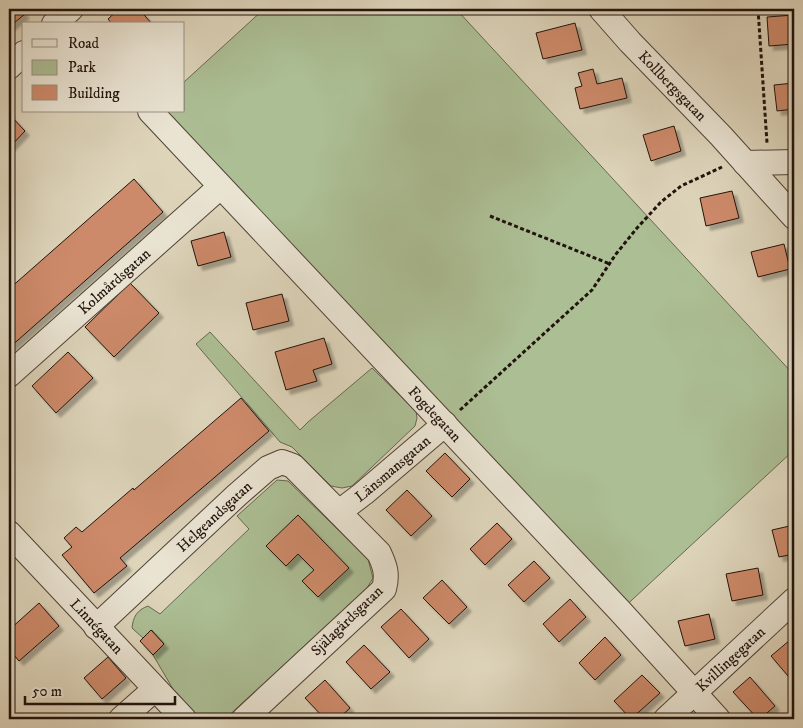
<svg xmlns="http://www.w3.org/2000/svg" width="803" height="728" font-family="'IM FELL DW Pica',serif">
<defs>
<filter id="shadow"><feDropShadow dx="4.5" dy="4.5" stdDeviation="1" flood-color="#0004"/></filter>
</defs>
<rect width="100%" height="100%" fill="#ddd4ba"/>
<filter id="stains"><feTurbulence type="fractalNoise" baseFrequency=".004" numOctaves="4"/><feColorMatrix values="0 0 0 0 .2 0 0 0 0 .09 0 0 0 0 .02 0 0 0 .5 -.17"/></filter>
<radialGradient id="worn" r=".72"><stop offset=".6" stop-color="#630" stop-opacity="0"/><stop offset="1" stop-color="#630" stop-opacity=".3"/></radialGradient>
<g fill="#acbe94" stroke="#666850">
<path d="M264,9H456L794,375V450L620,611L151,111H184V82Z"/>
<path d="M210,332L300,430L308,422L372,368L416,411L417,418L415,426L352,486L342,488L331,486L292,447L280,442L196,344Z"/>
<path d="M277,480L288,481L368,559L373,578L367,588L225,719H200L173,689L153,655L164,644L152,630L143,638L132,628C133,617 137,610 148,606L160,614L249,529L237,516Z"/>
</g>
<g fill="#cd8a6a" stroke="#21130d" filter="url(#shadow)">
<path d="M9,9H20L25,14L9,27Z"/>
<path d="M119,9H139L152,24H112L108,19Z"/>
<path d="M794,15V44L769,46L767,17Z"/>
<path d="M575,23L582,50L543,59L536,33Z"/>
<path d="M593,69L597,84L622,78L627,98L580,109L575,88L582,86L578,73Z"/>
<path d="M794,83V109L777,111L774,85Z"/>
<path d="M9,114L25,131L9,148Z"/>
<path d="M674,126L681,151L651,161L643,135Z"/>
<path d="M134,179L163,212L9,348V289Z"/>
<path d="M732,191L739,218L706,226L700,198Z"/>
<path d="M224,232L231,257L198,266L191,241Z"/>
<path d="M784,244L790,269L758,277L751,252Z"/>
<path d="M130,283L159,313L114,357L85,327Z"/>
<path d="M282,294L289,321L253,330L246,303Z"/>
<path d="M324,338L332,364L313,370L317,381L286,390L275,352Z"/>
<path d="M68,352L93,378L56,413L32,386Z"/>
<path d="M241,398L269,431L120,558L127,566L94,593L62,555L72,547L64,538L76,527L82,532L133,488L134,490Z"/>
<path d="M445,453L470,479L452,497L426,471Z"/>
<path d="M407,490L432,516L411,536L386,510Z"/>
<path d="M298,515L349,568L318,597L302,581L314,570L298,554L286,566L266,546Z"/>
<path d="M497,523L512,539L485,565L470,549Z"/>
<path d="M794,525V554L779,557L772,530Z"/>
<path d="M534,561L550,578L524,602L508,585Z"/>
<path d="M758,568L763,595L732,601L726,574Z"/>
<path d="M442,580L467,607L449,624L423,598Z"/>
<path d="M570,599L586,617L559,642L543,624Z"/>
<path d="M39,603L59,626L19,661L9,649V630Z"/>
<path d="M401,609L429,639L409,658L381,627Z"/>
<path d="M709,614L715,639L685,646L678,621Z"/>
<path d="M151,630L164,644L153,655L140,641Z"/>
<path d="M605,637L621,655L595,680L579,663Z"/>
<path d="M790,640L794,645V683L771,656Z"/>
<path d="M364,645L390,672L371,689L346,662Z"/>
<path d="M108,657L126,678L102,699L84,678Z"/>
<path d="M642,675L660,693L631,719L614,701Z"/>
<path d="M750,677L775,706L760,719H758L733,692Z"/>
<path d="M325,680L350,708L338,719H325L305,698Z"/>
</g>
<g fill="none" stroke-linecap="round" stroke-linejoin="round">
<defs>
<g id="minor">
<path id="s1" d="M601,9L630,42L721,136L794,217"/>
<path d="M54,24L71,9"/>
<path d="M9,67L24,53"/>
<path id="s2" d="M150,111L620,611L718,719"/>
<path d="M745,163L794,162"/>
<path id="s3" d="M9,375L220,187"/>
<path id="s4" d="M339,512L364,493L445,424"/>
<path id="s5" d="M9,533L184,719"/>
<path id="s6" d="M96,627L237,495L268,468L282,462L293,466L379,553C385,566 388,574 384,589L244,719"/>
<path d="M121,719L155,689"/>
<path id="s7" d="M666,719L794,600"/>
</g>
</defs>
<use href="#minor" stroke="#504338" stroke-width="26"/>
<g stroke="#21130d" stroke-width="3" stroke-dasharray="4 2.5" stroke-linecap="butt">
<path d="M758,9L767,143"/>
<path d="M490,216L610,264"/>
<path d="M460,410L592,290L616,254L637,228L661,202L681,186L722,167"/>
</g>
<use href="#minor" stroke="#e9e3d2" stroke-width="24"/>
</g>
<g text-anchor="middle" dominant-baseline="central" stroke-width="5" stroke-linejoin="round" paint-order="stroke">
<g font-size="15" fill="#21130d" stroke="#e9e3d2">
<text stroke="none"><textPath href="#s1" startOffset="105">Kollbergsgatan</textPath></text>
<text stroke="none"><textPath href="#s3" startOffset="141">Kolmårdsgatan</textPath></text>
<text stroke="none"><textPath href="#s2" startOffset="416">Fogdegatan</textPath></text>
<text stroke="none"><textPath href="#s4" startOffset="69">Länsmansgatan</textPath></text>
<text stroke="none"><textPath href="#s6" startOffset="162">Helgeandsgatan</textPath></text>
<text transform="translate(347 621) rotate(-44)">Själagårdsgatan</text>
<text stroke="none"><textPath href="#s5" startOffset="128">Linnégatan</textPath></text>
<text stroke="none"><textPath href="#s7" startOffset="88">Kvillingegatan</textPath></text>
</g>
</g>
<rect width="803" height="728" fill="none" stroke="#ddd4ba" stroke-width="30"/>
<rect x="10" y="10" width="783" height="708" fill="none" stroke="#21130d" stroke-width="2.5"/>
<rect x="15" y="15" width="773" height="698" fill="none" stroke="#21130d"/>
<rect x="22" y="22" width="162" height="90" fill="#e9e3d2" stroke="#999083"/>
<rect x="32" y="39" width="25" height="8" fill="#e9e3d2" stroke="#999083"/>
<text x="68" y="48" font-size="15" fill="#21130d">Road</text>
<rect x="32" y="60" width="25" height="15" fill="#acbe94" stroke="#999083"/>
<text x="68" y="72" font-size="15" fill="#21130d">Park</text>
<rect x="32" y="85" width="25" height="15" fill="#cd8a6a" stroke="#999083"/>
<text x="68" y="98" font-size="15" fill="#21130d">Building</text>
<path d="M25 696v8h150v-8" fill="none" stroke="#21130d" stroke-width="2.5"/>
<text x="32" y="696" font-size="15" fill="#21130d" stroke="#e9e3d2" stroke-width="4" paint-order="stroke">50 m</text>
<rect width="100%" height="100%" filter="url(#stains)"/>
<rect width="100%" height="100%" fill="url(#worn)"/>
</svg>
